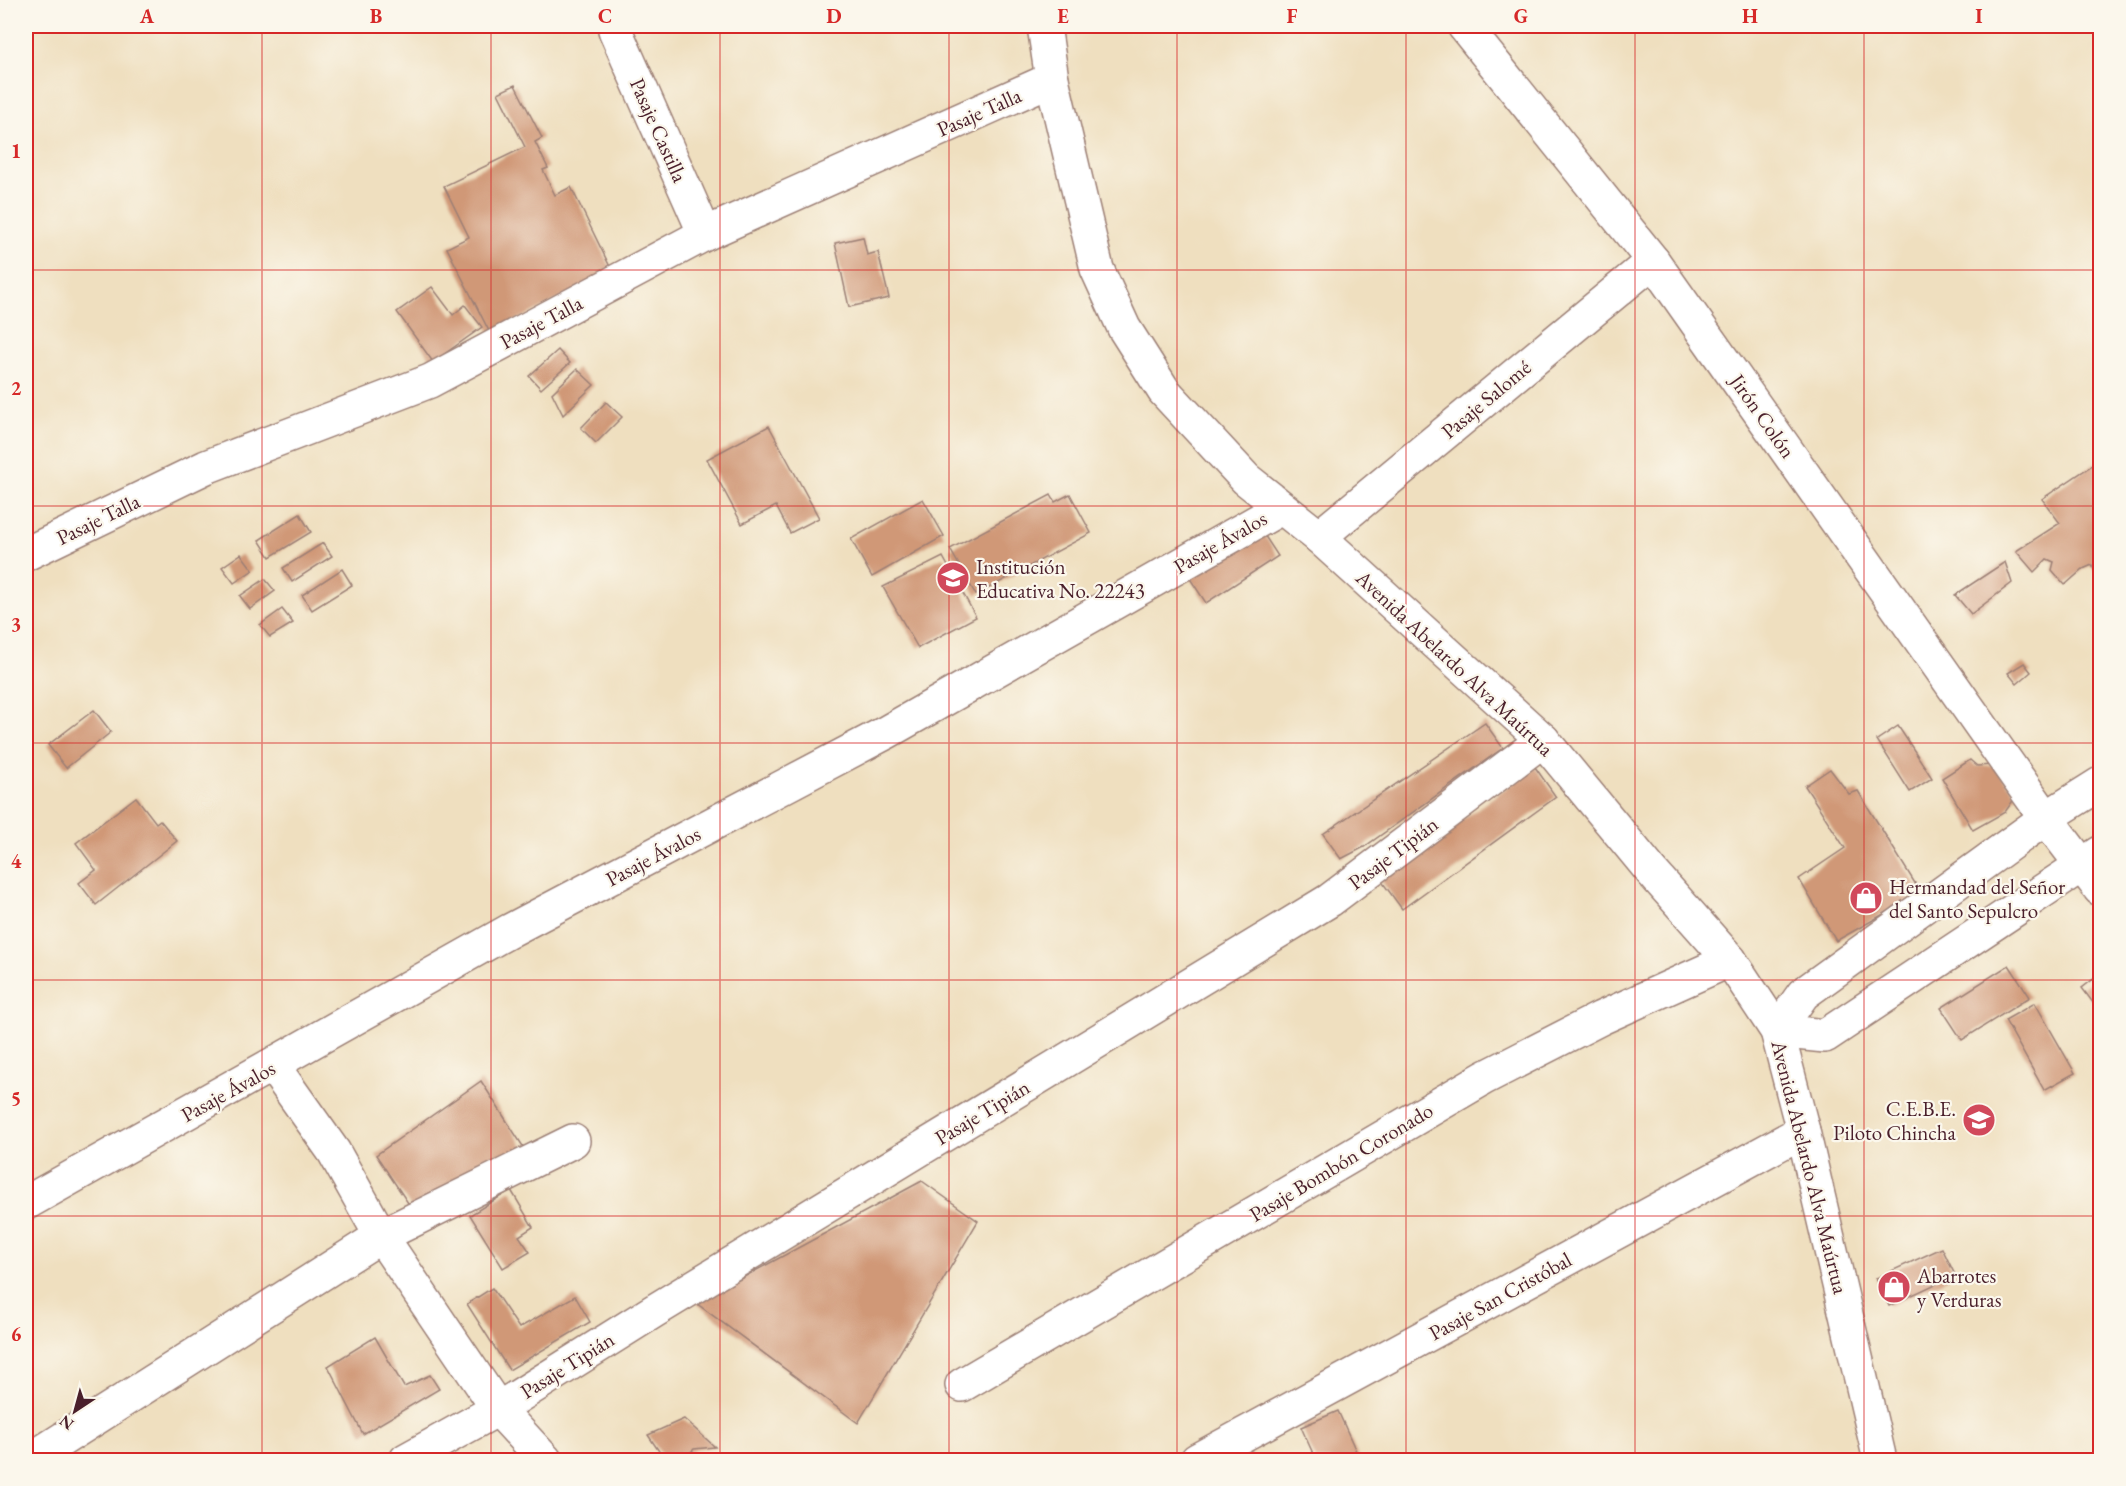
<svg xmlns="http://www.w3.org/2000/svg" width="2126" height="1486" font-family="'EB Garamond',serif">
<rect width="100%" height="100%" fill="#fbf7ec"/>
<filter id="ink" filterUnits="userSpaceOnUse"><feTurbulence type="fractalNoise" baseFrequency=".0167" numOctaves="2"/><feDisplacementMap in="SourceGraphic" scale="12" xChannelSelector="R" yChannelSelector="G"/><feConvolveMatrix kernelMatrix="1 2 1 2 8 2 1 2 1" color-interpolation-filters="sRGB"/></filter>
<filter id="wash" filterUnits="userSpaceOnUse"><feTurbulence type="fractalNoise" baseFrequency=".008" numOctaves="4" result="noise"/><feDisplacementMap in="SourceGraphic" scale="24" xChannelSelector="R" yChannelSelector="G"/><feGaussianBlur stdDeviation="1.35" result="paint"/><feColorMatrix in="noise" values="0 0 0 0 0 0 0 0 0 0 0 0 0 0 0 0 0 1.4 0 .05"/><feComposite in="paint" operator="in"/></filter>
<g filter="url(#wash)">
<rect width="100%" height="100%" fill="#efdfbf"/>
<g id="blocks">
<g fill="#d09877">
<path d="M515,85L542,138L535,142L548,168L543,170L555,195L571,187L613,273L490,333L447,248L469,237L444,186L525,147L498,93Z"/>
<path d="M863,237L867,255L878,252L889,298L849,307L835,243Z"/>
<path d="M432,287L453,315L465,305L482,327L433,362L397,312Z"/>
<path d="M558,350L570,363L541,389L529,376Z"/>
<path d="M577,369L594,385L563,415L552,393Z"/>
<path d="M606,402L622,417L596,443L581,428Z"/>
<path d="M769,426L819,518L790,533L776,506L742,524L707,459Z"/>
<path d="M2100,460V560L2095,563L2100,561V583L2092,565L2083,569L2065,585L2052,570L2054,562L2047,559L2034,572L2016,551L2060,523L2042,499Z"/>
<path d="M1070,494L1091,533L976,595L950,549L1051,495L1055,502Z"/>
<path d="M923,499L944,536L872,577L851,539Z"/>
<path d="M300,514L311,532L270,557L259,540Z"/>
<path d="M1259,527L1278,556L1206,603L1187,574Z"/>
<path d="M323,543L332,556L292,582L283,568Z"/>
<path d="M241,554L253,570L234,583L222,567Z"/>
<path d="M943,557L976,617L918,648L883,587Z"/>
<path d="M2005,562L2012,583L1971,614L1955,595Z"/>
<path d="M342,569L352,585L312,610L302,595Z"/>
<path d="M265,579L275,591L250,609L240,596Z"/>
<path d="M282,609L293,623L270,637L260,625Z"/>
<path d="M2024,663L2031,672L2017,684L2008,673Z"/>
<path d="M94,710L111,732L66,768L48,745Z"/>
<path d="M1485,723L1503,748L1364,847L1341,859L1323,834Z"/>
<path d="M1898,726L1932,778L1910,792L1877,740Z"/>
<path d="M1970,760L1977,766L1994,765L2017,795L2005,812L1973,830L1942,778Z"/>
<path d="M1535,767L1556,797L1402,909L1380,879Z"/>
<path d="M1830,769L1849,794L1858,791L1921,893L1836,941L1799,879L1845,848L1805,786Z"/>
<path d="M136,797L156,823L160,820L177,841L96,905L79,883L96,870L76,843Z"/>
<path d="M2009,965L2030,997L1962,1040L1941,1008Z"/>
<path d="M2100,974V1012L2082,988Z"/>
<path d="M2035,1003L2075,1073L2044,1090L2005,1020Z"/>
<path d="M481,1081L526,1151L414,1212L376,1155Z"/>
<path d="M922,1181L978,1221L858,1423L696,1303Z"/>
<path d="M511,1190L533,1227L519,1236L530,1252L503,1268L470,1215Z"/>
<path d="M1942,1248L1955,1275L1889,1306L1876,1278Z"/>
<path d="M492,1288L519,1328L575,1296L590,1322L509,1370L467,1304Z"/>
<path d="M375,1337L404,1387L430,1375L439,1389L363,1434L328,1366Z"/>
<path d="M1338,1411L1360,1460H1316L1301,1427Z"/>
<path d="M684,1419L715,1447L694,1449L683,1460H665L648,1435Z"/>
</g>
</g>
</g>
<g filter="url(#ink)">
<use href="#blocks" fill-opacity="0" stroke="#9c7f75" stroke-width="1.5"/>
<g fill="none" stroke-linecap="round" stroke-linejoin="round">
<defs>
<g id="minor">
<path d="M615,26V30L705,234"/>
<path d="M1044,26L1052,79L1097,269L1124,328L1164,391L1246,479L1319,537L1543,740L1652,872L1730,960L1777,1031L1803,1131L1880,1460"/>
<path d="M1464,26L1653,261L2046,818L2100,889"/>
<path d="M1319,537L1653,261"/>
<path d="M26,554L206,467L430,381L705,234L1052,79"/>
<path d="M1777,1031L1803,994L2046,818L2100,784"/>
<path d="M1777,1031L1825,1036L2100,853"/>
<path d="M273,1066L334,1152L381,1236L498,1409L545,1460"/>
<path d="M26,1203L511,930L887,732L1281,508"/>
<path d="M962,1385L1484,1078L1601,1018L1730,960"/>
<path d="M30,1460L381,1236L573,1141"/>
<path d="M406,1460L498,1409L654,1311L1330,900L1543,740"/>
<path d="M1197,1460L1803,1131"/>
</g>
</defs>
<use href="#minor" stroke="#9c7f75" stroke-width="36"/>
<use href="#minor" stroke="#fff" stroke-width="33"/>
</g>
</g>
<path fill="none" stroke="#d62828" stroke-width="1.5" stroke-opacity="0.55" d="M262,26V1460M491,26V1460M720,26V1460M949,26V1460M1177,26V1460M1406,26V1460M1635,26V1460M1864,26V1460M26,270H2100M26,506H2100M26,743H2100M26,980H2100M26,1216H2100"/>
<defs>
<symbol id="school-disc" viewBox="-11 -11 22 22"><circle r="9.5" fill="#d1495b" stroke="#fbf7ec"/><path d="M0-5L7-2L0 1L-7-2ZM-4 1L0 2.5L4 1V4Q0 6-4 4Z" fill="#fff"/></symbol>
<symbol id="shop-disc" viewBox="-11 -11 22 22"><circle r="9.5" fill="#d1495b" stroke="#fbf7ec"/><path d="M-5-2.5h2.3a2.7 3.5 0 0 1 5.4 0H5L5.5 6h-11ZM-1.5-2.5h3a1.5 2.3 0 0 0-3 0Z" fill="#fff"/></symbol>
</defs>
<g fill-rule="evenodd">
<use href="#school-disc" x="934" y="559" width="38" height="38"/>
<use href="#shop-disc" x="1847" y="879" width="38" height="38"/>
<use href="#school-disc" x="1960" y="1101" width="38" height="38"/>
<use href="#shop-disc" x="1875" y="1268" width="38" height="38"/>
</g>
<g text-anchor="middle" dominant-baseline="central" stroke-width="4.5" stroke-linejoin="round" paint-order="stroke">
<g font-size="21" fill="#4a1f2b" stroke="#fbf7ec">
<text transform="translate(979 112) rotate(-24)">Pasaje Talla</text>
<text transform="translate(659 130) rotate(66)">Pasaje Castilla</text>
<text transform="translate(541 322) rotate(-28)">Pasaje Talla</text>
<text transform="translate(1486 399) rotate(-40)">Pasaje Salomé</text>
<text transform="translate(1763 416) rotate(55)">Jirón Colón</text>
<text transform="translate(98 519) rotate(-26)">Pasaje Talla</text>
<text transform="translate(1220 542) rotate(-30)">Pasaje Ávalos</text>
<text transform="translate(1455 663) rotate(43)">Avenida Abelardo Alva Maúrtua</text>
<text transform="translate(1393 853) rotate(-37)">Pasaje Tipián</text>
<text transform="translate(653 856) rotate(-28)">Pasaje Ávalos</text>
<text transform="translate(228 1091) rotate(-29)">Pasaje Ávalos</text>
<text transform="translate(982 1112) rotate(-31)">Pasaje Tipián</text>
<text transform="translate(1341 1162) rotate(-31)">Pasaje Bombón Coronado</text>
<text transform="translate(1810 1167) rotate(76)">Avenida Abelardo Alva Maúrtua</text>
<text transform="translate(1500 1296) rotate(-29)">Pasaje San Cristóbal</text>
<text transform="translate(567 1365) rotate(-32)">Pasaje Tipián</text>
</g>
<g font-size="21" fill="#4a1f2b" stroke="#fbf7ec" text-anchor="start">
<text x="976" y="566">Institución<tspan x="976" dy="24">Educativa No. 22243</tspan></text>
<text x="1889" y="886">Hermandad del Señor<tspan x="1889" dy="24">del Santo Sepulcro</tspan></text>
<text x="1956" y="1108" text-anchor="end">C.E.B.E.<tspan x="1956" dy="24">Piloto Chincha</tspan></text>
<text x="1917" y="1275">Abarrotes<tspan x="1917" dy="24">y Verduras</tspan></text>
</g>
</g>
<rect width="2126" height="1486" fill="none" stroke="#fbf7ec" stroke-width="66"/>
<g transform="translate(75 1411) rotate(216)" stroke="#fbf7ec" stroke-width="4.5" paint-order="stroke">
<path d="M0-4.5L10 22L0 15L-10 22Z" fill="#4a1f2b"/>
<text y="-9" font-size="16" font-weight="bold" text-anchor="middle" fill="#4a1f2b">N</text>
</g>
<rect x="33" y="33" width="2060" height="1420" fill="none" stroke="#d62828" stroke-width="2"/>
<g font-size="20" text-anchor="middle" font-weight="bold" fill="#d62828">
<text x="147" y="23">A</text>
<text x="376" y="23">B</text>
<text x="605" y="23">C</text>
<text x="834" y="23">D</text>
<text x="1063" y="23">E</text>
<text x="1292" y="23">F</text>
<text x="1521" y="23">G</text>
<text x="1750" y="23">H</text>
<text x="1979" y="23">I</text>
<text x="16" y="158">1</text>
<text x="16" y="395">2</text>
<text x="16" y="631">3</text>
<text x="16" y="868">4</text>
<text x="16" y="1105">5</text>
<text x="16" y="1341">6</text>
</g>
</svg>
